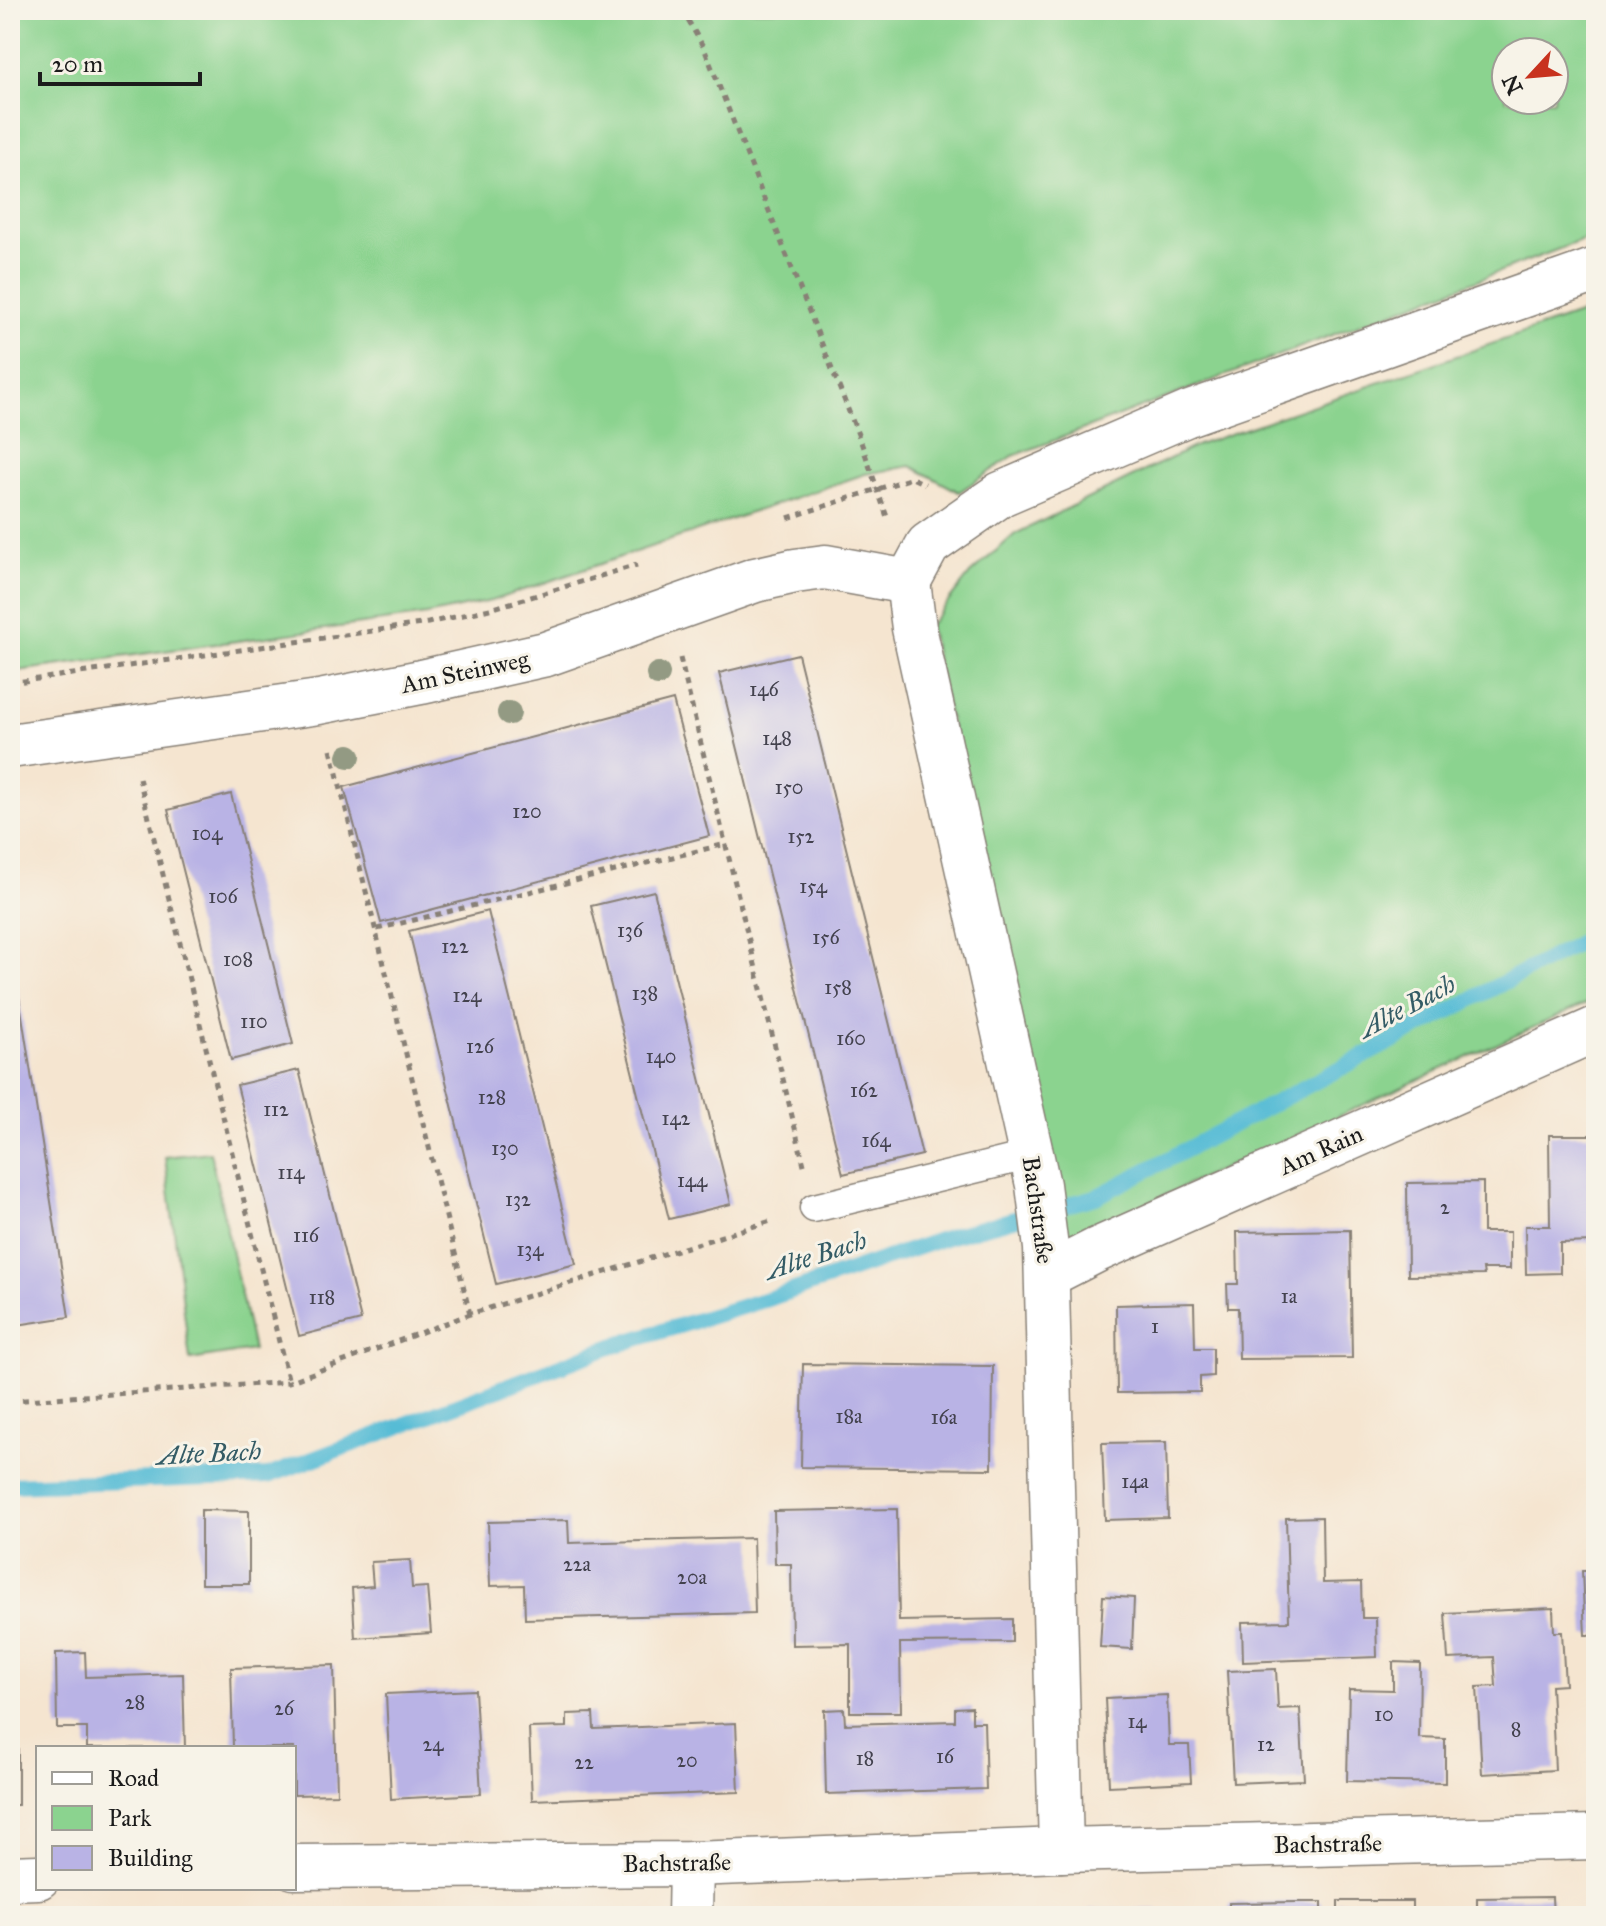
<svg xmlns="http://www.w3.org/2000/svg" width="1606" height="1926" font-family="'IM FELL Great Primer',serif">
<rect width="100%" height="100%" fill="#f7f3e8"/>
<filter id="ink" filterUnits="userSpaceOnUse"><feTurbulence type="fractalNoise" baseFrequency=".0125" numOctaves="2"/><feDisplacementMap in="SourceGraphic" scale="16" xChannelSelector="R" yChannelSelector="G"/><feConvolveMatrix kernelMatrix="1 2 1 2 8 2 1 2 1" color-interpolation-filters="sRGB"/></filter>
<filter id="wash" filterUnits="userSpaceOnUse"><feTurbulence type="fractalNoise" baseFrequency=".006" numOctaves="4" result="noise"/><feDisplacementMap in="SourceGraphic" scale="32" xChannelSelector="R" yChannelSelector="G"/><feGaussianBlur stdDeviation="1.8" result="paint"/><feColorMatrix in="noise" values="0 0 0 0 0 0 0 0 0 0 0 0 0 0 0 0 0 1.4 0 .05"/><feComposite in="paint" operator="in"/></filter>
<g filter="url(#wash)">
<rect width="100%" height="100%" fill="#f5e5d0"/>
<g fill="#8bd38f" stroke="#547856" stroke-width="2" fill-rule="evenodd">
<path d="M10,10H1596V235L1013,456L959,492L911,466L865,474L491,601L427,615L10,672ZM1506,52H1554V100H1506Z"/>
<path d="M1596,308V999L1066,1240L929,626L970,574L1015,534L1198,445Z"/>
<path d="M210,1152L253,1350L190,1360L165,1157Z"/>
</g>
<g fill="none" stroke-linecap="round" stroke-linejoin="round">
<path stroke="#57bcd5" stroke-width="16" d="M10,1485L268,1476L613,1346L774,1297L951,1236L1096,1197L1596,934"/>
</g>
<g id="blocks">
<g fill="#b9b3e5">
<path d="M798,654L922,1155L843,1174L719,673Z"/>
<path d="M673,700L709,836L381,923L344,787Z"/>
<path d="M231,794L293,1044L231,1060L168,810Z"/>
<path d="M654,891L731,1204L669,1219L591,906Z"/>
<path d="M488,911L576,1264L496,1284L409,931Z"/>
<path d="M10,939L69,1317L10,1326Z"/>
<path d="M299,1070L361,1320L299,1336L237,1085Z"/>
<path d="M1549,1135H1596V1242L1560,1243V1273L1526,1274L1525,1226H1550Z"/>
<path d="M1483,1182V1232H1510V1269H1483L1484,1275L1408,1276L1407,1183Z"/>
<path d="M1350,1230L1352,1358L1239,1359L1238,1308H1228L1227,1284H1238L1237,1232Z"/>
<path d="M1194,1303L1195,1348H1213V1376L1200,1377V1392L1117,1393L1116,1305Z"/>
<path d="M803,1364L993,1366L992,1469L801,1467Z"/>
<path d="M1166,1442L1168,1518L1105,1520L1102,1443Z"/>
<path d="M897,1509L899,1621L1012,1619V1642L900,1643L901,1712H850V1644L792,1645L791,1564H775L774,1511Z"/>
<path d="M201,1510L249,1511V1584H201Z"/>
<path d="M1322,1517L1323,1583L1361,1582L1362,1618H1376L1377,1657L1243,1662L1242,1622L1289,1621L1286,1518Z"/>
<path d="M568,1520L569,1543L753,1538L755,1613L525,1619L524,1585L490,1586L488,1522Z"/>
<path d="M410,1560L412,1588L427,1587L431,1633L355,1638L352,1588L373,1586L371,1562Z"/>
<path d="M1582,1571H1596V1635H1585Z"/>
<path d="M1103,1596L1134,1598L1132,1649L1100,1647Z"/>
<path d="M1553,1608L1554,1632H1562L1565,1685L1551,1686L1555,1770L1482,1774L1477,1687L1496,1686L1494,1657L1448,1659L1445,1613Z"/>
<path d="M85,1652L86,1677L183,1674L185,1748H87V1728H57L56,1653Z"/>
<path d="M1393,1662L1420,1663L1419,1738L1445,1739V1783L1347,1781L1349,1689L1393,1690Z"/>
<path d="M334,1665L337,1794L294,1795V1748H233L231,1668Z"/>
<path d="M1276,1669L1278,1709L1300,1708L1304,1780L1233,1783L1227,1671Z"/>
<path d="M475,1690L481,1794L391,1799L386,1694Z"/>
<path d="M1167,1695L1169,1745H1189L1191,1782L1109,1786L1105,1698Z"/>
<path d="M972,1707V1722H984L986,1789L826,1794L824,1710L844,1709L845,1724L955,1721V1708Z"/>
<path d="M593,1713L594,1729L736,1723L739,1792L532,1800L529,1728L567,1727V1714Z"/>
<rect x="10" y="1714" width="8" height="91"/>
<path d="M1552,1897L1553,1916H1477V1898Z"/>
<rect x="1338" y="1901" width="74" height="15"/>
<path d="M1298,1902H1322V1916H1229V1903Z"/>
<rect x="1089" y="1909" width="68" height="7"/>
</g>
</g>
</g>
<g filter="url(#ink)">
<use href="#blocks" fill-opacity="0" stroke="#888076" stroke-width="2"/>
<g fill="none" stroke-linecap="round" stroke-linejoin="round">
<defs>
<path id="lane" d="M814,1208L1031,1155"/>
<g id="street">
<path d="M908,582L914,628L1038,1185L1046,1248L1061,1850"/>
<path d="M908,582L928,545L1001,494L1190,413L1596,270"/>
<path d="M10,746L319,702L421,682L546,654L755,580L795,571L825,567L908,582"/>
<path d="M1048,1275L1097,1250L1596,1029"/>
<path d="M294,1867L691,1864L1061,1850L1596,1837"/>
<path d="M10,1878L38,1877"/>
<path d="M690,1916L691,1864"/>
</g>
</defs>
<use href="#lane" stroke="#888076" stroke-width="31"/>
<use href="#street" stroke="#888076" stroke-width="47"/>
<g stroke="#888076" stroke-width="5" stroke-dasharray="6 6" stroke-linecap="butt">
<path d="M682,10L704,48L861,442L887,517"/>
<path d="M788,518L912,478L925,484"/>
<path d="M680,658L805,1169"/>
<path d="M10,683L428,623L494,608L637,565"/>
<path d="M331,749L470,1314"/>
<path d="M139,778L289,1382"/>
<path d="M377,929L726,844"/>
<path d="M10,1401L289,1382L470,1314L774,1220"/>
</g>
<use href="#lane" stroke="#fff" stroke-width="28"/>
<use href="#street" stroke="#fff" stroke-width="44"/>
</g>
<g fill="#939a83">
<circle cx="658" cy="674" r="12"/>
<circle cx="509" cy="713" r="12"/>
<circle cx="349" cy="756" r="12"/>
</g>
</g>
<g text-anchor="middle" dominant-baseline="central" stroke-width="6" stroke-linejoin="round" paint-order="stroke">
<g font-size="20" fill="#43424e">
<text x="764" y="689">146</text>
<text x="777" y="738">148</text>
<text x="789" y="787">150</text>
<text x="527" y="811">120</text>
<text x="207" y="833">104</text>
<text x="801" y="836">152</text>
<text x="813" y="886">154</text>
<text x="223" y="896">106</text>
<text x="630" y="930">136</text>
<text x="826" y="937">156</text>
<text x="455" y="946">122</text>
<text x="238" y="959">108</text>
<text x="838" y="987">158</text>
<text x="645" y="993">138</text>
<text x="467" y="995">124</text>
<text x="254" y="1021">110</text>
<text x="851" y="1038">160</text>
<text x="480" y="1046">126</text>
<text x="661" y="1056">140</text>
<text x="864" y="1090">162</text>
<text x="492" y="1097">128</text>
<text x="276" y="1109">112</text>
<text x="676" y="1118">142</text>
<text x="876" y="1140">164</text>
<text x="505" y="1148">130</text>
<text x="291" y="1172">114</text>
<text x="692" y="1180">144</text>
<text x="518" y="1199">132</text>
<text x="1445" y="1207">2</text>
<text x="306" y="1235">116</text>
<text x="530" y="1249">134</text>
<text x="1289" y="1296">1a</text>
<text x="322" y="1297">118</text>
<text x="1155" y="1326">1</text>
<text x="849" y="1416">18a</text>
<text x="944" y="1417">16a</text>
<text x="1135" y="1481">14a</text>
<text x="577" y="1564">22a</text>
<text x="692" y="1577">20a</text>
<text x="135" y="1702">28</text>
<text x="284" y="1708">26</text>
<text x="1384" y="1714">10</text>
<text x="1137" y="1721">14</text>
<text x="1516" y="1729">8</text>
<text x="433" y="1744">24</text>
<text x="1266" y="1744">12</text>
<text x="945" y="1756">16</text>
<text x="865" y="1758">18</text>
<text x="687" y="1760">20</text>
<text x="584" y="1762">22</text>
</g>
<g font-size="24" fill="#1c1c1c" stroke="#f7f3e8">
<text transform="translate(465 672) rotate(-12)">Am Steinweg</text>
<text transform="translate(1321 1150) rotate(-24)">Am Rain</text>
<text transform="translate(1038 1210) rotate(82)">Bachstraße</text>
<text transform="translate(1328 1844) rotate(-1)">Bachstraße</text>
<text transform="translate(677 1863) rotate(-1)">Bachstraße</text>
</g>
<g font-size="26" font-style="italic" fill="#345c66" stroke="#f7f3e8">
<text transform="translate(1407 1006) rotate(-28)">Alte Bach</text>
<text transform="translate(816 1255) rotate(-18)">Alte Bach</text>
<text transform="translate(209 1453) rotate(-3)">Alte Bach</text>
</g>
</g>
<rect width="1606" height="1926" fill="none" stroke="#f7f3e8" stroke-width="40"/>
<rect x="36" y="1746" width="260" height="144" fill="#f7f3e8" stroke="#9f9d96" stroke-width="2"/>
<rect x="52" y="1772" width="40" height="12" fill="#ffffff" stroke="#9f9d96" stroke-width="2"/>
<text x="108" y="1786" font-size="24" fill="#1c1c1c">Road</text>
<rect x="52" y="1806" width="40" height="24" fill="#8bd38f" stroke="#9f9d96" stroke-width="2"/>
<text x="108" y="1826" font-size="24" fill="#1c1c1c">Park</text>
<rect x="52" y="1846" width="40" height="24" fill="#b9b3e5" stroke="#9f9d96" stroke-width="2"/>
<text x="108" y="1866" font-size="24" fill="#1c1c1c">Building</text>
<g transform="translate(1530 76) rotate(244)"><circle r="38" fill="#f7f3e8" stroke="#9f9d96" stroke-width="2"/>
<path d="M0-6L14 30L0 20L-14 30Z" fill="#c8321e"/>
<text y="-12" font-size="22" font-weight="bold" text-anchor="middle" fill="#1c1c1c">N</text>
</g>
<path d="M40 72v12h160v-12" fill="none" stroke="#1c1c1c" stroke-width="4"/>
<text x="52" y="72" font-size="24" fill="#1c1c1c" stroke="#f7f3e8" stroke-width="6" paint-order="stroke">20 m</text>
</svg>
